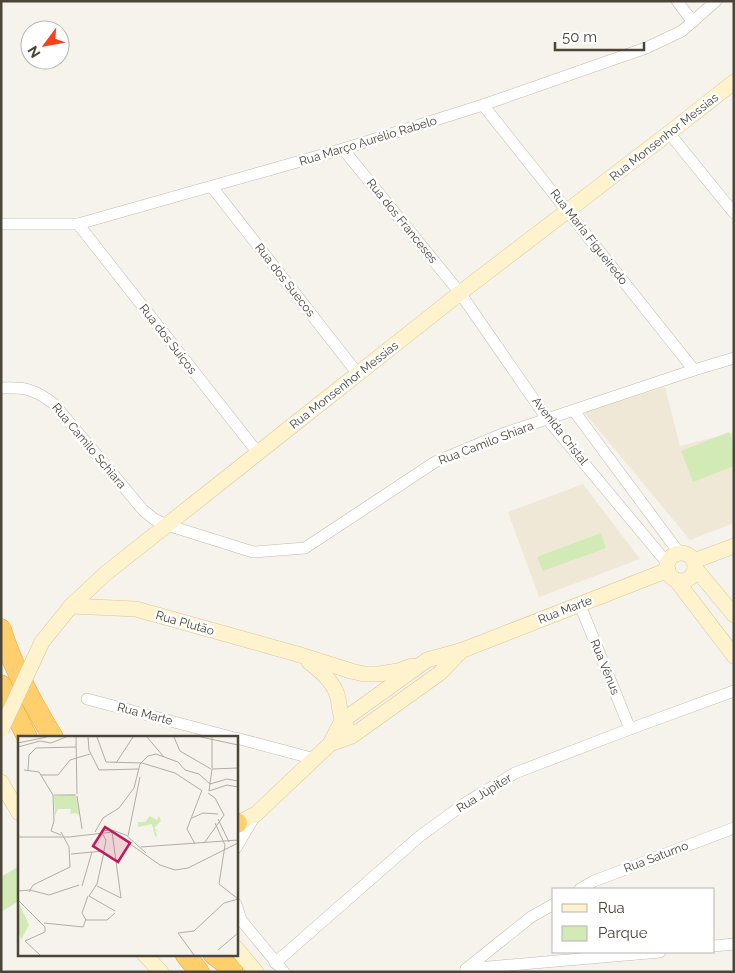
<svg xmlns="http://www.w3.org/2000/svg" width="735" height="973" font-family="Raleway,sans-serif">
<rect width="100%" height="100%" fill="#f6f3ec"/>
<g fill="#efe8d6">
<path d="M665,387L680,446L734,432V523L690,540L584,412Z"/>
<path d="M583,484L640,559L539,597L508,512Z"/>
</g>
<g fill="#d2eab5">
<path d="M729,432L734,445V466L693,482L681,451Z"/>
<path d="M601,533L606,548L543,571L537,557Z"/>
<path d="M19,866V901L1,912V877Z"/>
</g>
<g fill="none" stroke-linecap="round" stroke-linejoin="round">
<defs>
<g id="street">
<path d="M677,1L693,22"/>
<path d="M483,105L694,370"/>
<path d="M669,133L734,213"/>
<path d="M343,149L460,293L548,420L668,564"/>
<path d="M212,187L358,374"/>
<path d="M1,224H78L343,149L483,105L646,48L682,31L716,1"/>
<path d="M78,224L258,453"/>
<path d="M1,388C24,387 35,389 54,404L143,510L154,519L167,525L253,552L305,548L435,462L502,434L694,370L734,358"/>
<path d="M574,411L680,554"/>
<path d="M580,605L630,729"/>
<path d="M87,699L231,737"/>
<path d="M236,738L315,759"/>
<path d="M236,848L256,814"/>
<path d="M580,889L594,881L734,828"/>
<path d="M236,904L241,920L284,972"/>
<path d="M714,946L734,944"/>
<path d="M275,963L420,836L464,804L515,773L630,729L734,691"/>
<path d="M466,969L660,952"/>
<path d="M466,969L531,917L554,904"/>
</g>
<g id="secondary">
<circle cx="681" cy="567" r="14"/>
<path d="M694,561L734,546"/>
<path d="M695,568L734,615"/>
<path d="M676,580L734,656"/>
<path d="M71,606L136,609L297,654L351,671L364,674H379L398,671L412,666"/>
<path d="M42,642L71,606L105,574L460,293L669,133L734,82"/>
<path d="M309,662C321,671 335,683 338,698C340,709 340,719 347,728"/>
<path d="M330,744L352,736L440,673L461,651"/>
<path d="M1,782L19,813"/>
<path d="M236,824L256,814L330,744L342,721L427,660L463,650L668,570"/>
<path d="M236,948L256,972"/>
<path d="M144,954L161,972"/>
</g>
<g id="highway">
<path d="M1,629C13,668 32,703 53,737"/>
<path d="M1,685L27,737"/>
<path d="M236,823H237"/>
<path d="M185,954L199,972"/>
<path d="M213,954L225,963L233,972"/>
</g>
</defs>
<use href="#street" stroke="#c2bbae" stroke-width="12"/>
<use href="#secondary" stroke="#d6c79b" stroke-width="16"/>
<use href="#highway" stroke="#e0a43c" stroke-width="21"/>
<use href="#street" stroke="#fff" stroke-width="11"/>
<use href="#secondary" stroke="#fff3cd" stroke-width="15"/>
<use href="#highway" stroke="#ffcf6e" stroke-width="20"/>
<defs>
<path id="secondary-bridge" d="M1,730L42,642"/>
</defs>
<use href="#secondary-bridge" stroke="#d6c79b" stroke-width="16" stroke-linecap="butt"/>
<use href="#secondary-bridge" stroke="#fff3cd" stroke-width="15"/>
</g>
<g text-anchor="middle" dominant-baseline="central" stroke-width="5" stroke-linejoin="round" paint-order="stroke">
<g font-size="12" fill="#4b4439" stroke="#fff">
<text transform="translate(664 137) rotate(-38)">Rua Monsenhor Messias</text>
<text transform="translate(368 141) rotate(-17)">Rua Março Aurélio Rabelo</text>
<text transform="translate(402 221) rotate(51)">Rua dos Franceses</text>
<text transform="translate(589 237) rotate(52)">Rua Maria Figueiredo</text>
<text transform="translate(285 280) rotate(52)">Rua dos Suecos</text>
<text transform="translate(168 339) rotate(52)">Rua dos Suíços</text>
<text transform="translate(344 385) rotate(-38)">Rua Monsenhor Messias</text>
<text transform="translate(560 431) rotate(52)">Avenida Cristal</text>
<text transform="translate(486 443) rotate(-21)">Rua Camilo Shiara</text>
<text transform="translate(89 446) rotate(50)">Rua Camilo Schiara</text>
<text transform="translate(565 610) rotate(-21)">Rua Marte</text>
<text transform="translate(185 623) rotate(16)">Rua Plutão</text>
<text transform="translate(605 667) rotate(68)">Rua Vênus</text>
<text transform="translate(145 714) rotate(15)">Rua Marte</text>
<text transform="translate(484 793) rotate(-32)">Rua Júpiter</text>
<text transform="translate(656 857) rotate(-21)">Rua Saturno</text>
</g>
</g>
<g transform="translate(18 736)">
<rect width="220" height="220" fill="#f6f3ec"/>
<path d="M58,58L62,80L58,77L51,78L47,77L52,78L53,73H40L37,80L36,60ZM132,80L139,84L141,80L143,85L136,92L142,97L137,94L139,99L137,101L134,88L120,91V86H127ZM0,165L11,189L3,204L0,195Z" fill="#d2eab5"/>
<path fill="none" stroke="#b2ada4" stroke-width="1" d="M58,1L59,58M70,1L71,14L81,34L121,33M79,1L88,26L124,27L157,37L183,54M129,1L146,21M156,1L162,15L193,33M183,1L220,9M194,1V32M0,7L29,1M0,11L22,5L33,7L48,1M98,27L115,1M194,33L220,32M6,34L21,36L35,59M10,34L11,19L18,12L58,11M23,39H40L52,24L72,18M191,55L209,49L220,51M191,55L194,33M35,59L36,85L33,95L43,99M36,59H57M59,60L64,93M174,82L185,77L200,78M200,83L211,106M197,87L207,109L201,148L220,163M83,95L94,94L108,99L128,117M77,96L85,82L101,72L116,52L122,28L130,20L138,18L160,26L167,34L181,38L192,48L209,43L220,45M84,97L88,104L86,115M110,100L122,41M0,101H51L95,96L142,129L157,134L170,132L220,107M187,106L206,79L197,62L190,57M177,108L169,93L184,54M123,111L220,104M53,118L86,115M64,150L74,116M79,150L103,162L94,96M0,155L12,154L31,159L61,149M11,156L15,149L52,131L51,111L43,96M71,160L79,148L86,116M71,160L97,175M0,164L27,191V196L7,205L22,219M68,184H89L97,177M68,184L64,177L70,160M26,187L65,191L68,183M200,214L220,197M176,219L160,197L176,195L206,167L220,163"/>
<path fill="#c2185b" fill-opacity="0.15" stroke="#c2185b" stroke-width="2.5" d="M87,91L112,107L100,126L75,110Z"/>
<rect width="220" height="220" fill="none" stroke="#4b4439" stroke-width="2.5"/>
</g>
<rect width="735" height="973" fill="none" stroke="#4b4439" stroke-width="5"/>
<rect x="552" y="888" width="162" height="65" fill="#ffffff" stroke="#b7b4b0"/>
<rect x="562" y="904" width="25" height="8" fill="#fff3cd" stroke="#b7b4b0"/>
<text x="598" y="913" font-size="15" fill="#4b4439">Rua</text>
<rect x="562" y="926" width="25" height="15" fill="#d2eab5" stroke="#b7b4b0"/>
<text x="598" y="938" font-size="15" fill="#4b4439">Parque</text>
<g transform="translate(45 45) rotate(238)"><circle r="24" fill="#ffffff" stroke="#b7b4b0"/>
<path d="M0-4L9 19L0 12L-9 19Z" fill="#fc3f1d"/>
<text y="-8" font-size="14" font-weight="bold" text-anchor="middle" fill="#4b4439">N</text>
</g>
<path d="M555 42v8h89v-8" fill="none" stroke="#4b4439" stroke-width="2.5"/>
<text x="562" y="42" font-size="15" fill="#4b4439" stroke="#ffffff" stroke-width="4" paint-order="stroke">50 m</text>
</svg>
